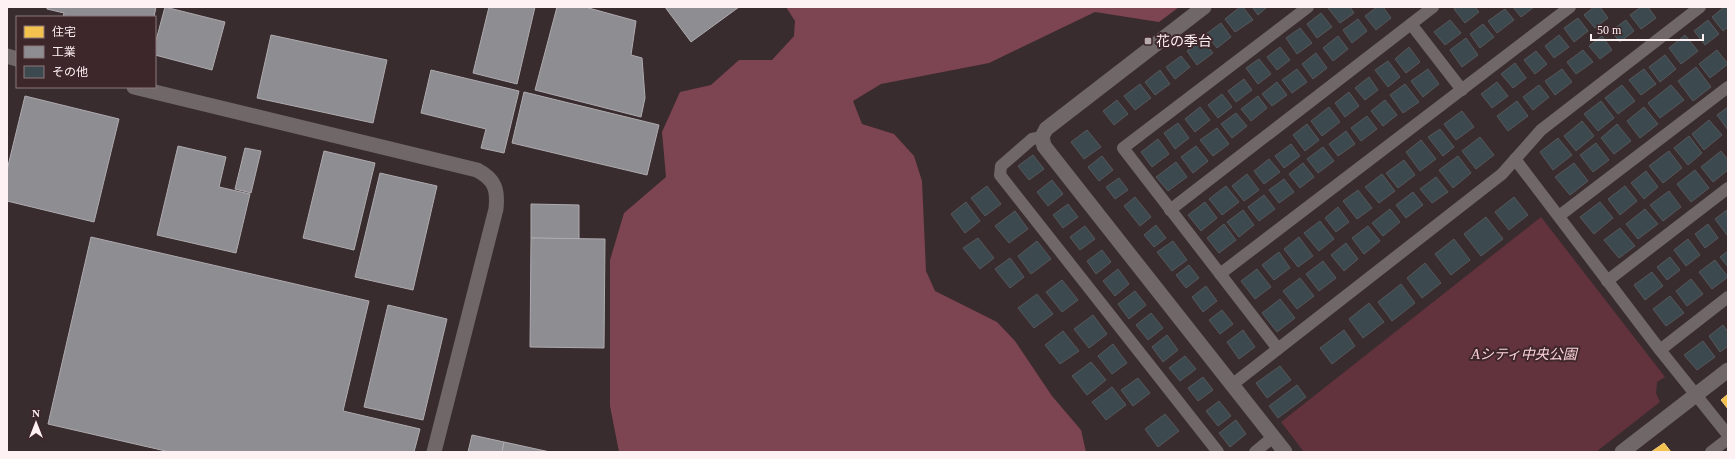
<svg xmlns="http://www.w3.org/2000/svg" width="1735" height="459" font-family="'Times New Roman','Noto Sans JP',serif">
<rect width="100%" height="100%" fill="#392c2e"/>
<path fill="#62323d" d="M1541,217L1665,377L1657,382L1656,393L1660,402L1596,452H1304L1281,422Z"/>
<path fill="#7d4451" d="M786,7H1179L1159,22L1095,12L989,63L881,84L853,101L862,124L894,134L914,156L922,181L926,271L935,291L997,322L1015,341L1052,396L1081,430L1086,452H619L610,406V260L624,213L666,177L662,132L680,92L711,85L739,60H772L794,36L795,21Z"/>
<g fill="#f2c14e" stroke="#f6cf80">
<path d="M1728,394V409L1721,400Z"/>
<path d="M1664,443L1671,452H1651Z"/>
</g>
<g fill="#8d8d92" stroke="#afabaf">
<path d="M47,7H156L154,17H63L64,13L47,9Z"/>
<path d="M165,7L225,22L212,70L155,55V44Z"/>
<path d="M489,7H535L517,84L473,73Z"/>
<path d="M557,7H585L636,21L631,55L642,58L645,98L641,117L535,90Z"/>
<path d="M665,7H739L691,42Z"/>
<path d="M271,35L387,60L373,123L257,98Z"/>
<path d="M431,70L519,91L504,153L481,148L486,129L421,113Z"/>
<path d="M524,92L659,125L647,175L512,143Z"/>
<path d="M25,96L119,119L94,222L7,201V170Z"/>
<path d="M178,146L226,157L219,187L250,194L236,253L157,235Z"/>
<path d="M245,148L261,151L251,193L235,189Z"/>
<path d="M324,151L375,163L354,250L303,238Z"/>
<path d="M380,173L437,186L413,290L355,277Z"/>
<path d="M531,204L579,205V239L531,238Z"/>
<path d="M91,237L369,301L343,411L420,429L414,452H170L48,424Z"/>
<path d="M531,238L605,239L604,348L530,347Z"/>
<path d="M388,305L447,319L423,420L364,407Z"/>
<path d="M472,435L504,442L502,452H468Z"/>
<path d="M504,442L550,452H502Z"/>
</g>
<g fill="#3c4a4f" stroke="#57575a">
<path d="M1240,7H1243L1253,20L1235,32L1225,19Z"/>
<path d="M1252,7H1267L1258,15Z"/>
<path d="M1329,7H1350L1354,13L1340,23L1328,8Z"/>
<path d="M1377,7H1383L1391,18L1376,30L1365,16Z"/>
<path d="M1457,7H1475L1479,12L1465,23L1454,9Z"/>
<path d="M1513,7H1534L1521,17Z"/>
<path d="M1594,7H1600L1608,18L1595,28L1584,15Z"/>
<path d="M1641,7H1648L1656,18L1641,29L1630,15Z"/>
<path d="M1724,7H1728V27L1723,31L1712,17Z"/>
<path d="M1505,9L1514,20L1497,33L1488,21Z"/>
<path d="M1321,13L1332,27L1317,38L1307,24Z"/>
<path d="M1578,18L1588,31L1574,42L1564,28Z"/>
<path d="M1358,19L1367,31L1352,43L1343,30Z"/>
<path d="M1450,20L1461,33L1445,45L1434,32Z"/>
<path d="M1626,20L1634,31L1620,42L1611,31Z"/>
<path d="M1708,20L1719,34L1705,45L1694,31Z"/>
<path d="M1221,23L1231,37L1217,48L1206,34Z"/>
<path d="M1483,24L1494,37L1480,48L1470,34Z"/>
<path d="M1300,28L1312,43L1297,54L1286,38Z"/>
<path d="M1559,35L1569,47L1554,58L1545,46Z"/>
<path d="M1685,35L1698,51L1681,64L1669,48Z"/>
<path d="M1338,36L1348,49L1333,61L1323,48Z"/>
<path d="M1602,36L1612,50L1600,59L1589,46Z"/>
<path d="M1466,38L1478,55L1462,67L1450,50Z"/>
<path d="M1202,39L1213,53L1197,65L1187,51Z"/>
<path d="M1280,47L1290,60L1277,70L1267,57Z"/>
<path d="M1409,47L1420,62L1406,73L1395,59Z"/>
<path d="M1583,50L1593,62L1576,74L1567,62Z"/>
<path d="M1717,50L1728,64L1710,78L1699,64Z"/>
<path d="M1536,51L1547,64L1535,74L1524,60Z"/>
<path d="M1316,53L1327,68L1313,79L1302,64Z"/>
<path d="M1665,55L1676,69L1660,82L1649,67Z"/>
<path d="M1181,56L1190,67L1175,79L1166,67Z"/>
<path d="M1259,59L1271,74L1258,84L1246,68Z"/>
<path d="M1388,61L1400,77L1388,87L1375,70Z"/>
<path d="M1515,63L1526,78L1513,88L1501,74Z"/>
<path d="M1696,67L1711,87L1693,101L1678,81Z"/>
<path d="M1297,69L1307,82L1292,93L1282,80Z"/>
<path d="M1428,69L1439,84L1423,97L1411,81Z"/>
<path d="M1562,69L1572,82L1555,95L1545,81Z"/>
<path d="M1644,69L1656,84L1641,95L1629,80Z"/>
<path d="M1160,70L1170,84L1155,95L1145,82Z"/>
<path d="M1369,77L1378,90L1365,100L1355,88Z"/>
<path d="M1244,79L1252,90L1236,102L1228,91Z"/>
<path d="M1277,82L1287,95L1272,106L1262,94Z"/>
<path d="M1497,82L1508,96L1492,108L1481,94Z"/>
<path d="M1140,84L1151,98L1135,110L1124,96Z"/>
<path d="M1405,84L1419,102L1403,113L1390,95Z"/>
<path d="M1539,85L1549,97L1533,110L1523,97Z"/>
<path d="M1622,85L1635,101L1618,114L1605,98Z"/>
<path d="M1671,85L1684,100L1660,118L1648,103Z"/>
<path d="M1349,92L1359,106L1345,117L1335,103Z"/>
<path d="M1222,94L1232,107L1218,118L1208,105Z"/>
<path d="M1258,96L1267,108L1251,121L1241,109Z"/>
<path d="M1117,100L1128,114L1114,125L1103,111Z"/>
<path d="M1385,100L1397,115L1383,126L1371,111Z"/>
<path d="M1517,101L1528,116L1508,131L1497,116Z"/>
<path d="M1601,101L1614,118L1598,131L1584,114Z"/>
<path d="M1200,107L1210,120L1195,132L1185,119Z"/>
<path d="M1329,107L1340,122L1322,136L1311,121Z"/>
<path d="M1644,107L1658,124L1640,138L1627,121Z"/>
<path d="M1728,107V130L1717,115Z"/>
<path d="M1462,111L1474,127L1456,140L1444,124Z"/>
<path d="M1236,113L1247,126L1232,138L1221,124Z"/>
<path d="M1367,116L1377,129L1361,141L1351,128Z"/>
<path d="M1709,120L1722,135L1704,150L1692,134Z"/>
<path d="M1582,121L1594,136L1576,151L1564,136Z"/>
<path d="M1178,123L1189,138L1175,149L1164,133Z"/>
<path d="M1307,124L1319,140L1305,151L1293,135Z"/>
<path d="M1617,124L1631,141L1614,154L1601,138Z"/>
<path d="M1217,128L1229,144L1213,156L1200,140Z"/>
<path d="M1440,129L1454,147L1443,156L1428,137Z"/>
<path d="M1087,130L1101,147L1084,159L1071,142Z"/>
<path d="M1346,131L1355,144L1338,156L1329,144Z"/>
<path d="M1689,136L1702,153L1688,165L1674,148Z"/>
<path d="M1480,137L1494,155L1476,169L1462,151Z"/>
<path d="M1558,138L1572,155L1553,170L1540,152Z"/>
<path d="M1158,139L1169,154L1152,167L1141,152Z"/>
<path d="M1421,140L1436,159L1420,171L1406,152Z"/>
<path d="M1596,143L1609,160L1593,172L1580,155Z"/>
<path d="M1291,144L1300,156L1284,168L1275,156Z"/>
<path d="M1196,146L1208,161L1193,173L1181,157Z"/>
<path d="M1323,147L1334,161L1318,173L1307,159Z"/>
<path d="M1669,151L1682,168L1663,183L1649,166Z"/>
<path d="M1721,151L1728,160V170L1713,182L1701,167Z"/>
<path d="M1033,155L1044,169L1029,180L1018,166Z"/>
<path d="M1102,156L1113,170L1099,181L1088,167Z"/>
<path d="M1458,156L1471,173L1453,188L1439,170Z"/>
<path d="M1269,159L1280,172L1264,184L1254,171Z"/>
<path d="M1404,160L1415,175L1398,188L1386,173Z"/>
<path d="M1176,162L1187,177L1168,191L1156,177Z"/>
<path d="M1303,163L1314,177L1300,188L1289,174Z"/>
<path d="M1574,163L1588,181L1570,195L1555,177Z"/>
<path d="M1695,170L1709,188L1691,202L1677,184Z"/>
<path d="M1646,171L1658,187L1644,199L1631,183Z"/>
<path d="M1247,174L1259,190L1244,201L1232,186Z"/>
<path d="M1382,174L1395,191L1379,203L1365,187Z"/>
<path d="M1436,177L1448,192L1432,203L1420,189Z"/>
<path d="M1119,178L1128,190L1115,199L1106,187Z"/>
<path d="M1284,179L1294,192L1279,203L1269,190Z"/>
<path d="M1052,180L1063,194L1048,206L1037,192Z"/>
<path d="M987,186L1001,204L985,216L971,198Z"/>
<path d="M1226,186L1239,202L1222,215L1209,199Z"/>
<path d="M1625,186L1637,201L1620,215L1608,199Z"/>
<path d="M1358,190L1372,208L1357,219L1343,201Z"/>
<path d="M1669,191L1681,207L1663,221L1650,205Z"/>
<path d="M1413,192L1423,205L1406,218L1396,205Z"/>
<path d="M1264,195L1275,209L1259,221L1248,207Z"/>
<path d="M1135,197L1151,217L1140,226L1124,206Z"/>
<path d="M1514,197L1528,215L1509,230L1495,212Z"/>
<path d="M966,202L980,221L965,233L951,214Z"/>
<path d="M1205,202L1217,218L1201,231L1188,215Z"/>
<path d="M1600,202L1613,218L1594,234L1580,217Z"/>
<path d="M1068,204L1078,217L1063,228L1053,215Z"/>
<path d="M1338,207L1349,222L1336,232L1325,218Z"/>
<path d="M1390,209L1400,222L1383,236L1372,223Z"/>
<path d="M1645,209L1658,224L1638,239L1626,224Z"/>
<path d="M1243,210L1254,225L1239,237L1227,222Z"/>
<path d="M1727,210L1728,234L1727,235L1715,219Z"/>
<path d="M1015,211L1028,229L1009,243L995,226Z"/>
<path d="M1486,217L1503,239L1481,256L1464,234Z"/>
<path d="M1320,221L1334,239L1319,251L1304,233Z"/>
<path d="M1224,224L1236,240L1219,253L1207,238Z"/>
<path d="M1708,224L1718,238L1705,248L1695,234Z"/>
<path d="M1156,225L1166,238L1154,247L1144,235Z"/>
<path d="M1085,226L1095,239L1080,250L1070,237Z"/>
<path d="M1368,226L1380,241L1364,254L1352,238Z"/>
<path d="M1620,228L1635,246L1619,258L1604,240Z"/>
<path d="M1299,237L1313,256L1298,267L1284,249Z"/>
<path d="M978,238L994,258L980,269L963,248Z"/>
<path d="M1454,239L1470,260L1451,275L1435,254Z"/>
<path d="M1688,239L1700,255L1686,266L1674,250Z"/>
<path d="M1037,241L1051,259L1031,274L1018,256Z"/>
<path d="M1173,241L1187,260L1172,271L1157,252Z"/>
<path d="M1346,243L1358,259L1344,271L1331,255Z"/>
<path d="M1102,250L1111,262L1096,274L1087,261Z"/>
<path d="M1728,251V267L1720,257Z"/>
<path d="M1279,252L1290,268L1274,280L1262,265Z"/>
<path d="M1670,257L1680,270L1667,280L1657,267Z"/>
<path d="M1010,258L1024,277L1010,288L995,269Z"/>
<path d="M1715,260L1728,277L1712,289L1699,272Z"/>
<path d="M1323,261L1336,278L1319,291L1306,274Z"/>
<path d="M1425,263L1441,283L1422,298L1407,278Z"/>
<path d="M1189,265L1199,278L1186,288L1176,275Z"/>
<path d="M1118,269L1129,284L1115,296L1103,281Z"/>
<path d="M1257,269L1271,287L1255,299L1241,281Z"/>
<path d="M1652,272L1663,286L1645,300L1634,285Z"/>
<path d="M1300,278L1314,296L1297,309L1283,291Z"/>
<path d="M1691,279L1703,294L1687,306L1676,291Z"/>
<path d="M1062,280L1078,300L1062,312L1046,292Z"/>
<path d="M1401,284L1415,303L1392,321L1378,302Z"/>
<path d="M1206,286L1217,301L1203,312L1192,297Z"/>
<path d="M1135,291L1146,305L1129,319L1118,304Z"/>
<path d="M1037,294L1053,314L1034,328L1018,308Z"/>
<path d="M1670,296L1684,313L1666,326L1653,309Z"/>
<path d="M1280,299L1295,318L1277,332L1262,313Z"/>
<path d="M1369,303L1384,322L1363,338L1349,319Z"/>
<path d="M1222,310L1233,324L1220,334L1209,320Z"/>
<path d="M1151,313L1163,328L1148,340L1136,325Z"/>
<path d="M1093,315L1107,334L1089,348L1074,329Z"/>
<path d="M1723,325L1728,332V346L1720,352L1709,336Z"/>
<path d="M1243,330L1255,347L1239,359L1227,342Z"/>
<path d="M1344,330L1355,346L1332,364L1320,348Z"/>
<path d="M1063,331L1079,351L1060,364L1045,345Z"/>
<path d="M1167,335L1178,350L1163,362L1152,347Z"/>
<path d="M1703,341L1715,357L1697,370L1684,355Z"/>
<path d="M1113,344L1127,363L1112,374L1098,356Z"/>
<path d="M1185,356L1196,369L1180,381L1169,368Z"/>
<path d="M1091,362L1106,380L1087,395L1072,376Z"/>
<path d="M1280,366L1291,380L1267,398L1256,383Z"/>
<path d="M1203,377L1213,390L1198,401L1188,388Z"/>
<path d="M1138,378L1150,393L1133,406L1121,390Z"/>
<path d="M1297,385L1306,397L1278,418L1269,406Z"/>
<path d="M1112,387L1126,405L1106,420L1092,402Z"/>
<path d="M1219,401L1231,416L1218,426L1206,411Z"/>
<path d="M1165,414L1179,431L1158,447L1145,429Z"/>
<path d="M1236,420L1246,434L1230,447L1219,433Z"/>
</g>
<g fill="none" stroke-linecap="round" stroke-linejoin="round">
<g stroke="#706768" stroke-width="12">
<path d="M1411,24L1462,90"/>
<path d="M1042,137L1032,139L1001,166L1000,175L1218,452"/>
<path d="M1515,159L1660,350L1728,435"/>
<path d="M1170,210L1433,7"/>
<path d="M1559,216L1728,87"/>
<path d="M1220,274L1570,7"/>
<path d="M1607,281L1728,188"/>
<path d="M1278,349L1123,148L1308,7"/>
<path d="M1660,350L1728,297"/>
<path d="M1233,384L1502,174L1541,130L1700,7"/>
<path d="M1255,452L1273,437"/>
<path d="M1711,452L1728,439"/>
</g>
<g stroke="#706768" stroke-width="15">
<path d="M1204,7L1046,129L1042,137L1044,146L1285,452"/>
<path d="M7,56L17,59"/>
<path d="M134,87L477,170C495,179 498,190 496,209L434,452"/>
<path d="M1622,452L1728,370"/>
</g>
</g>
<rect fill="#b9acae" stroke="#3e272b" stroke-width="1.5" x="1144" y="37" width="8" height="8" rx="2"/>
<g text-anchor="middle" dominant-baseline="central" stroke-width="4" stroke-linejoin="round" paint-order="stroke">
<g font-size="14" fill="#fef1f3" stroke="#3e272b" text-anchor="start">
<text x="1156" y="41">花の季台</text>
</g>
<g font-size="14" font-style="italic" fill="#fcd2d9" stroke="#3e272b">
<text x="1524" y="354">Aシティ中央公園</text>
</g>
</g>
<rect width="1735" height="459" fill="none" stroke="#fef1f3" stroke-width="16"/>
<rect x="16" y="16" width="140" height="72" fill="#3e272b" stroke="#8b787b"/>
<rect x="24" y="26" width="20" height="12" fill="#f2c14e" stroke="#8b787b"/>
<text x="52" y="36" font-size="12" fill="#fef1f3">住宅</text>
<rect x="24" y="46" width="20" height="12" fill="#8d8d92" stroke="#8b787b"/>
<text x="52" y="56" font-size="12" fill="#fef1f3">工業</text>
<rect x="24" y="66" width="20" height="12" fill="#3c4a4f" stroke="#8b787b"/>
<text x="52" y="76" font-size="12" fill="#fef1f3">その他</text>
<g transform="translate(36 423)" stroke="#3e272b" stroke-width="3" paint-order="stroke">
<path d="M0-3L7 15L0 10L-7 15Z" fill="#fef1f3"/>
<text y="-6" font-size="11" font-weight="bold" text-anchor="middle" fill="#fef1f3">N</text>
</g>
<path d="M1591 34v6h112v-6" fill="none" stroke="#fef1f3" stroke-width="2"/>
<text x="1597" y="34" font-size="12" fill="#fef1f3" stroke="#3e272b" stroke-width="3" paint-order="stroke">50 m</text>
</svg>
